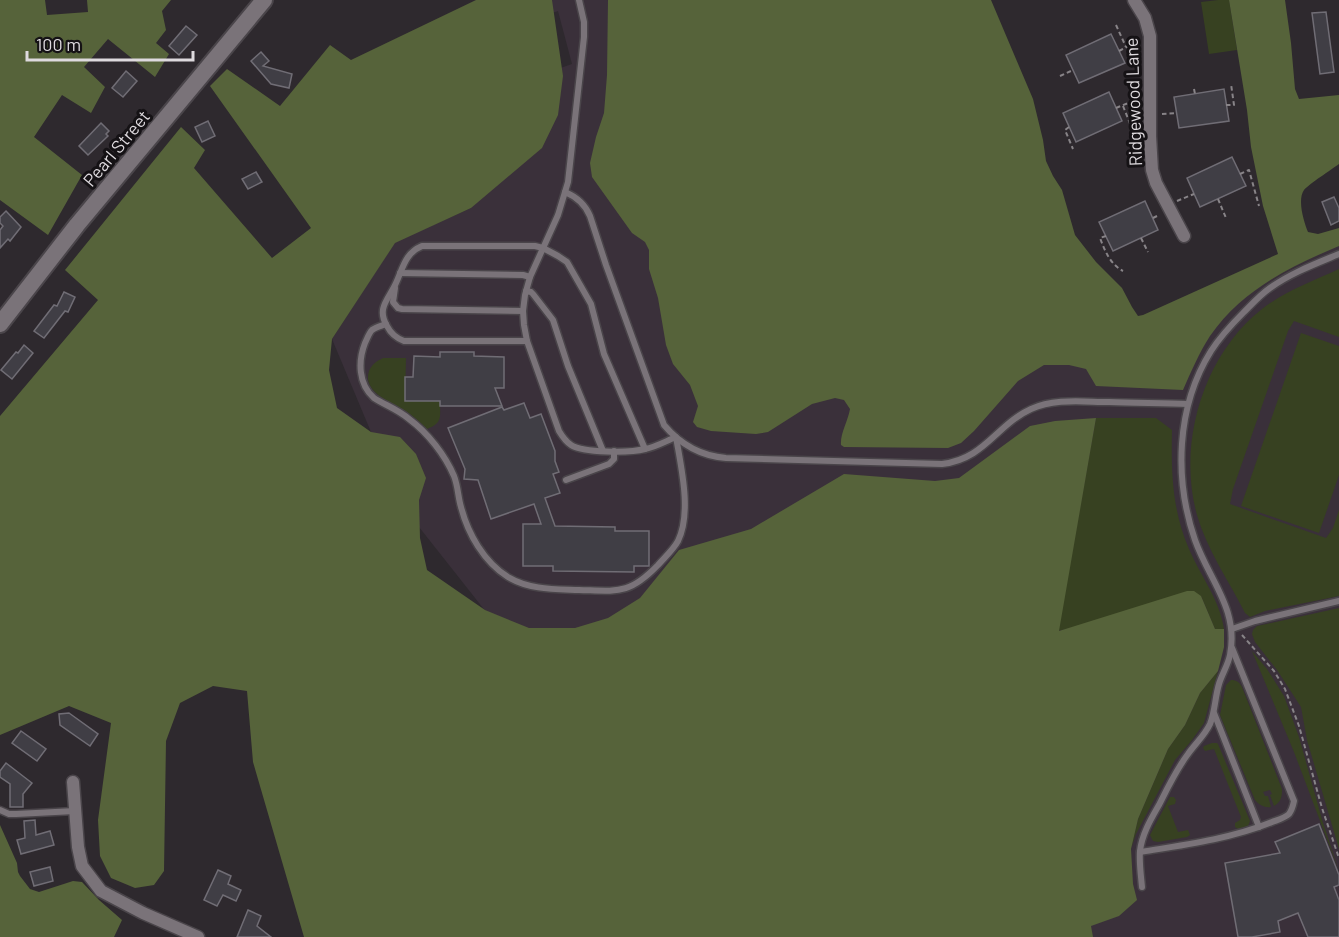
<svg xmlns="http://www.w3.org/2000/svg" width="1339" height="937" font-family="Barlow,sans-serif">
<rect width="100%" height="100%" fill="#2e292e"/>
<path fill="#3a303a" d="M508,0H612L1124,333L1339,241V937H984L513,646L419,527L371,432L332,339L395,242L471,208L526,80L572,64L558,11L515,26Z"/>
<g fill="#374121">
<path d="M1218,0H1229L1237,50L1209,54L1201,2Z"/>
<path d="M1339,269V337L1294,321L1288,331L1233,489L1230,504L1326,538L1333,528L1339,510V596L1265,611L1250,617L1245,613C1229,581 1207,550 1197,515C1177,444 1203,355 1262,309C1285,291 1313,281 1339,269Z"/>
<path d="M1301,333L1339,346V475L1319,533L1241,506Z"/>
<path d="M383,358H406L405,400L440,401C440,417 443,423 427,429C420,422 412,415 404,410C391,402 362,392 369,371C372,364 377,361 383,358Z"/>
<path d="M1096,418H1156L1172,430C1171,471 1172,510 1189,549C1200,575 1220,600 1224,629H1215L1201,596L1058,631Z"/>
<path d="M1339,608V849L1307,740L1301,707L1277,670L1255,642L1252,634L1253,630L1257,626Z"/>
<path d="M1252,651L1267,669L1284,696L1299,737L1323,823L1339,871L1294,752Z"/>
<path d="M1218,671L1204,723L1192,740L1175,760L1136,834L1131,849L1138,819L1168,749L1185,725L1200,693Z"/>
<path d="M1231,680C1237,680 1239,682 1242,687L1282,789C1282,797 1281,802 1274,806L1270,795L1272,794L1270,790L1263,792L1265,796H1268L1271,807C1265,808 1259,805 1255,800L1220,715L1226,685Z"/>
<path d="M1212,743H1217L1218,744L1250,821L1248,826L1238,829L1235,827V823L1240,820L1241,817L1214,749L1205,751L1203,748L1204,746Z"/>
<path d="M1170,797H1174L1176,800L1175,804L1168,806L1178,832L1188,830L1190,835L1187,837L1158,842L1153,841L1150,835Z"/>
</g>
<g fill="#56633a">
<path d="M0,0H45L47,15L88,12L87,0H171L162,11L166,30L156,43L169,54L155,77L108,39L84,67L105,87L91,113L62,95L34,137L82,175L48,235L0,200Z"/>
<path d="M476,0H552L563,76L558,115L542,148L471,208L395,243L332,339L329,370L337,408L371,432L400,437L416,454L426,478L419,500L420,538L427,570L485,610L529,628H575L608,618L640,598L679,550L751,529L844,474L935,481L959,478L1030,426L1055,421L1096,418L1059,631L1187,591H1194L1201,596L1215,629H1224V647L1218,671L1200,693L1185,725L1168,749L1138,819L1131,849L1133,884L1137,900L1119,916L1091,926L1093,937H304L253,762L247,691L213,686L180,703L166,741L164,871L154,885L135,888L111,878L100,856L98,820L111,723L69,706L0,735V416L98,300L65,270L181,127L205,150L194,168L272,258L311,228L210,86L227,69L280,106L330,45L351,60Z"/>
<path d="M608,0H991L1033,99L1043,140L1046,161L1053,176L1062,190L1075,235L1096,262L1122,288L1132,307L1138,316L1143,315L1278,254L1263,206L1251,147L1247,110L1229,0H1285L1291,43L1295,89L1299,99L1339,95V164C1331,170 1309,184 1304,190C1297,200 1304,222 1308,232L1318,234L1339,228V246C1289,267 1242,290 1210,336C1199,353 1191,372 1183,390L1096,386L1086,369L1069,365H1044L1018,381L974,431L961,443L948,448L844,447L841,445C840,434 848,421 850,409L844,400L835,398L812,404L768,432L756,434L711,431L697,427L693,422L698,406L690,385L673,364L666,345L658,298L649,269V250L645,242L632,233L592,177L590,163L596,137L604,113L607,75Z"/>
<path d="M0,825L17,863L18,872L20,876L30,889L39,892L73,881L82,882L99,900L122,920L114,937H0Z"/>
</g>
<g fill="#403e45" stroke="#706d75" stroke-width="1.5">
<path d="M1326,12L1334,72L1320,74L1312,13Z"/>
<path d="M186,26L197,35L179,55L169,46Z"/>
<path d="M1111,34L1125,63L1079,83L1066,55Z"/>
<path d="M261,52L269,61L263,66L292,74L289,88L271,84L251,61Z"/>
<path d="M126,71L137,81L123,97L112,88Z"/>
<path d="M1224,89L1229,121L1179,128L1174,97Z"/>
<path d="M1109,92L1122,121L1076,142L1063,113Z"/>
<path d="M208,121L215,136L202,142L195,127Z"/>
<path d="M101,123L109,131L106,134L108,136L88,155L79,146Z"/>
<path d="M1232,157L1246,186L1200,207L1187,178Z"/>
<path d="M256,172L262,182L248,189L242,179Z"/>
<path d="M1334,197L1339,208V221L1331,225L1322,202Z"/>
<path d="M1145,201L1158,230L1113,251L1099,222Z"/>
<path d="M6,211L21,227L10,241L8,239L0,248V230L3,226L0,223V217Z"/>
<path d="M64,292L75,297L68,312L65,311L44,338L34,331L54,305L57,306Z"/>
<path d="M24,345L33,353L12,379L1,370L16,352L18,353Z"/>
<path d="M440,352H474V356L504,357V388H495L502,406H440V401H405V377H413L414,356L440,357Z"/>
<path d="M524,403L530,418L541,414L555,451V461L559,472L553,474L560,493L545,498L555,526L615,527V531H649V566H634V572L553,571V566H523V524H541L534,504L491,519L478,480L464,479L465,469L448,428L502,407L504,410Z"/>
<path d="M69,713L98,734L90,746L60,725L59,714Z"/>
<path d="M21,731L46,749L37,761L12,743Z"/>
<path d="M6,763L32,783L23,794V807H10V784L0,777V771Z"/>
<path d="M35,820L36,835L50,831L54,845L21,854L17,840L25,838L24,821Z"/>
<path d="M1319,824L1339,875V885L1334,887L1339,900V937H1308L1298,913L1278,921L1280,932L1252,937H1238L1225,863L1280,853L1275,842Z"/>
<path d="M50,867L53,881L34,886L30,872Z"/>
<path d="M218,870L231,876L228,884L241,890L236,901L223,895L217,906L204,900Z"/>
<path d="M248,910L261,916L257,926L271,937H237Z"/>
</g>
<g fill="none" stroke-linecap="round" stroke-linejoin="round">
<defs>
<g id="service">
<path d="M565,192C577,197 585,204 590,216L606,265L664,425C680,444 701,456 726,458L942,464C985,459 996,425 1031,409C1055,398 1083,402 1109,402C1135,403 1162,403 1188,404"/>
<path d="M400,273L523,275L530,277"/>
<path d="M395,288L393,302L398,308L402,309L523,311"/>
<path d="M526,291L531,292L533,294L553,320L568,366L603,451"/>
<path d="M386,324C381,326 376,327 372,330C369,333 367,339 365,343C358,361 358,384 374,398C385,405 399,410 409,419C428,433 445,455 454,476C458,486 458,497 461,507C468,534 484,562 508,577C530,590 555,589 579,590C618,591 629,595 658,565C665,557 673,550 678,541C692,512 681,467 676,437C666,441 656,447 645,449C630,453 583,453 571,445C565,441 562,436 559,431L527,341L524,325L523,311L525,295L530,277L558,215L568,182L584,37V22L579,0"/>
<path d="M527,341H404C396,338 391,334 387,326C376,308 389,299 396,283C403,268 405,253 422,246H535L543,248L558,256L567,262L591,304L604,354L645,449"/>
<path d="M566,480L609,464L614,459V451"/>
<path d="M1232,629L1255,621L1339,601"/>
<path d="M1214,713L1259,827"/>
<path d="M0,810L9,814H16L75,811"/>
<path d="M1140,852C1184,845 1230,839 1272,822C1277,820 1285,818 1289,814C1292,810 1293,806 1294,801L1232,648"/>
<path d="M1142,887C1141,876 1139,862 1140,851C1142,834 1151,819 1159,805C1168,787 1176,770 1188,754C1195,744 1205,735 1210,724C1215,712 1215,697 1219,684C1222,674 1228,665 1230,655C1239,609 1209,580 1195,540C1174,479 1176,407 1211,351C1220,337 1232,324 1243,313C1252,304 1260,295 1270,288C1291,273 1315,264 1339,254"/>
</g>
<g id="minor">
<path d="M1134,0L1145,18L1150,36V136L1152,170L1156,183L1184,236"/>
<path d="M73,782L78,847L82,866L101,891L143,913L198,937"/>
</g>
<path id="secondary" d="M0,324L77,225L264,0"/>
</defs>
<use href="#service" stroke="#4a454a" stroke-width="9"/>
<use href="#minor" stroke="#4a454a" stroke-width="15"/>
<use href="#secondary" stroke="#4a454a" stroke-width="20"/>
<g stroke="#888488" stroke-width="2" stroke-dasharray="4.5 3" stroke-linecap="butt">
<path d="M1116,25L1126,47"/>
<path d="M1119,51L1138,41"/>
<path d="M1060,76L1073,70"/>
<path d="M1194,89L1195,94"/>
<path d="M1226,105H1234L1231,84"/>
<path d="M1123,106L1137,141"/>
<path d="M1116,108L1138,99"/>
<path d="M1162,114L1177,113"/>
<path d="M1069,127L1065,130L1073,149"/>
<path d="M1240,174L1249,170L1259,206"/>
<path d="M1218,199L1226,218"/>
<path d="M1177,201L1194,194"/>
<path d="M1153,218L1159,215"/>
<path d="M1106,236L1100,238C1105,251 1110,264 1123,271"/>
<path d="M1141,238L1148,252"/>
<path d="M1242,635L1274,671L1285,689L1299,726L1322,808L1339,858"/>
</g>
<use href="#service" stroke="#7a7379" stroke-width="6"/>
<use href="#minor" stroke="#7a7379" stroke-width="12"/>
<use href="#secondary" stroke="#7a7379" stroke-width="16"/>
</g>
<g text-anchor="middle" dominant-baseline="central" stroke-width="6" stroke-linejoin="round" paint-order="stroke">
<g font-size="18" fill="#dedade" stroke="#151215">
<text transform="translate(1133 102) rotate(-92)">Ridgewood Lane</text>
<text transform="translate(116 148) rotate(-50)">Pearl Street</text>
</g>
</g>
<path d="M27 51v9h166v-9" fill="none" stroke="#dedade" stroke-width="3"/>
<text x="36" y="51" font-size="18" fill="#dedade" stroke="#151215" stroke-width="4.5" paint-order="stroke">100 m</text>
</svg>
